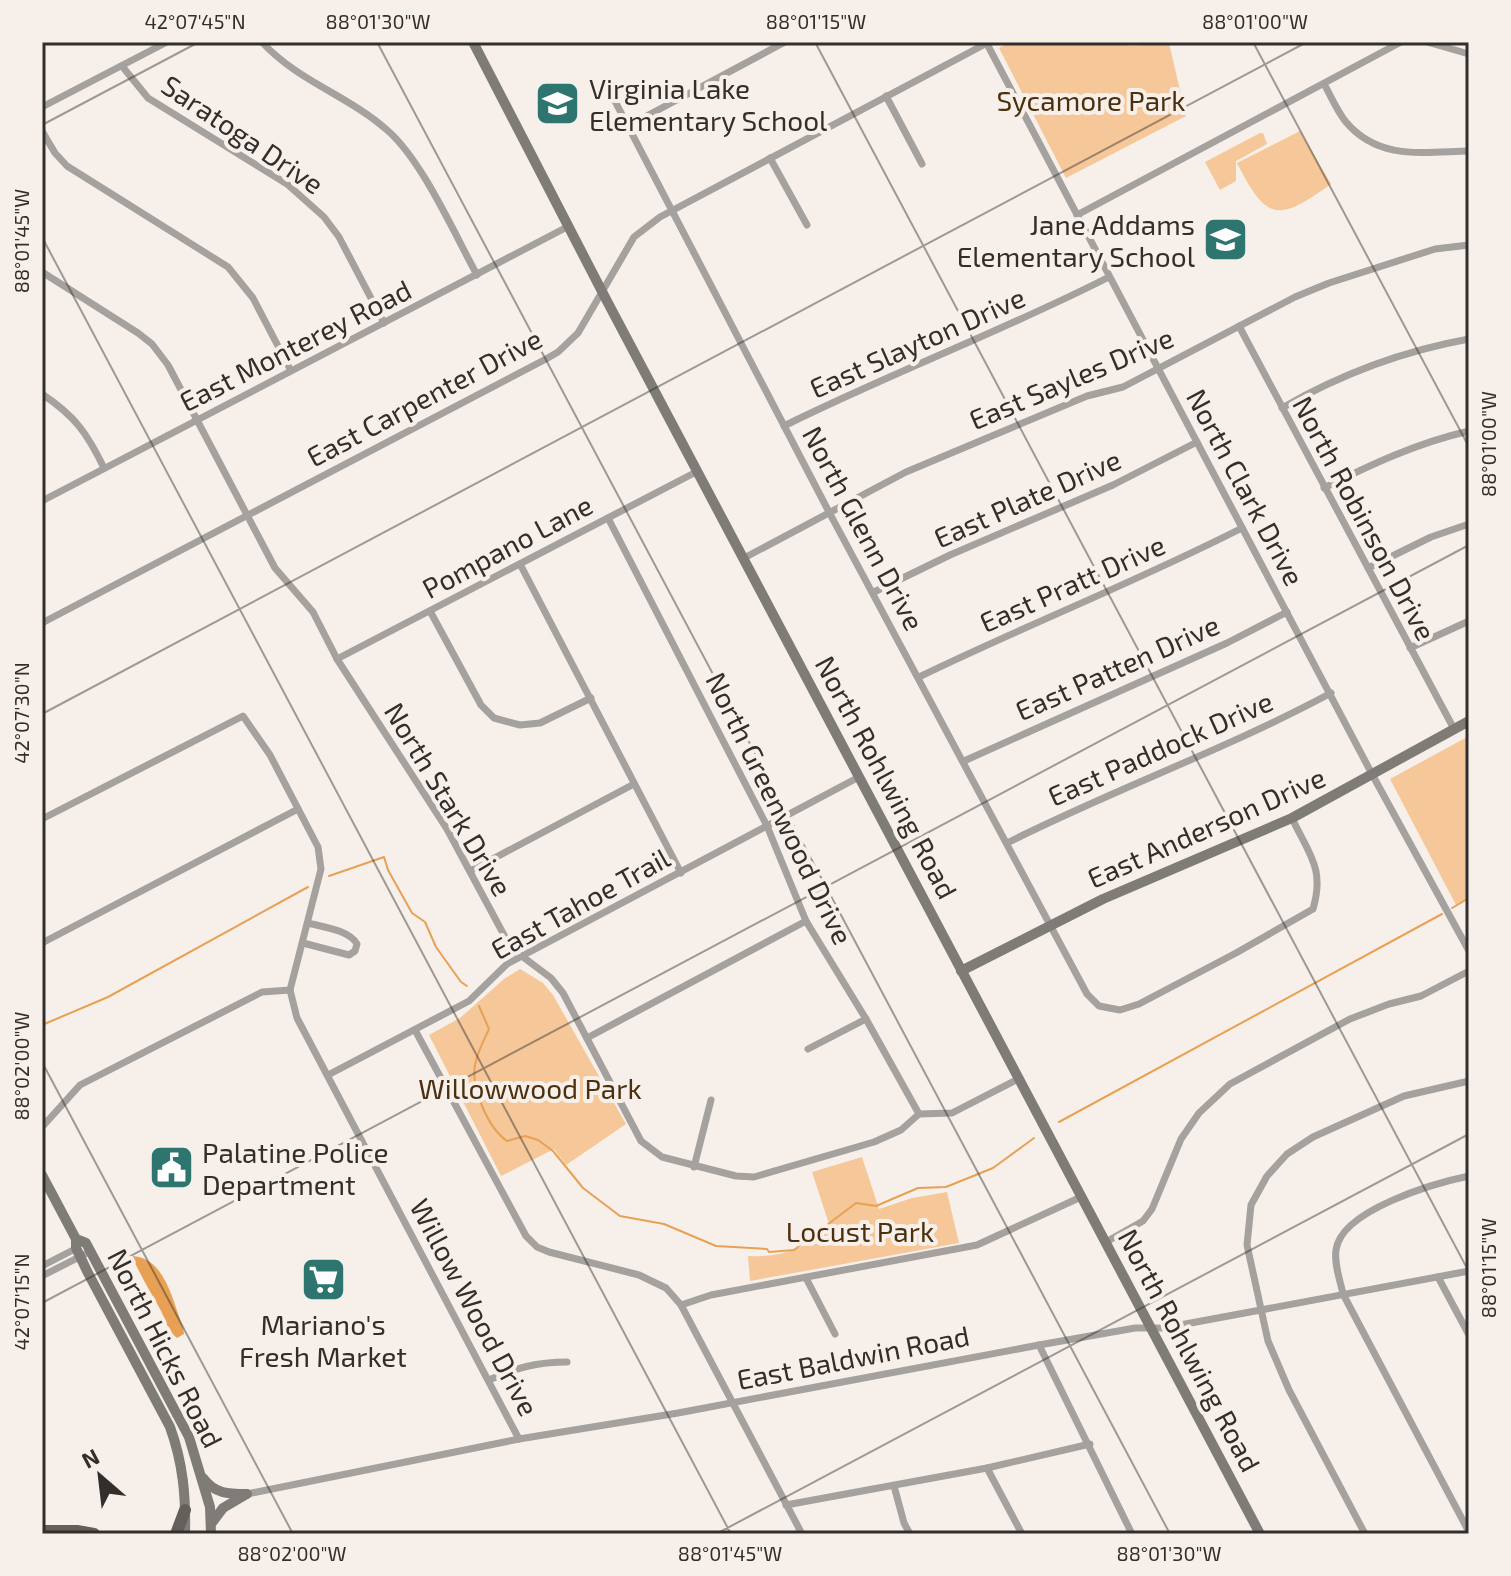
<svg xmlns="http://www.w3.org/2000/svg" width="1511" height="1576" font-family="'Exo 2',sans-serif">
<rect width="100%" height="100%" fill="#f7f0ea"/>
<g fill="#f5c799">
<path d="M1010,42H1114L1132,46L1169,43L1186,116L1066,178L999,48Z"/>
<path d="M1300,131L1331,184C1278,222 1267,222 1237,163Z"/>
<path d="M1260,133H1263L1267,144L1236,161V181L1220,190L1205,162Z"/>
<path d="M1469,736V898L1456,905L1390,779Z"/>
<path d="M520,969L543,983L553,995L626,1124L566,1165L554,1149L501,1176L429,1035L460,1018L504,979Z"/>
<path d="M862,1157L879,1209L912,1198L947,1192L959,1243L750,1281L748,1256C781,1258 804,1248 831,1230L812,1172Z"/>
</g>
<path fill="#e8a154" d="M132,1256C166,1258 172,1301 183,1327L184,1334L177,1338C167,1330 166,1320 160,1309C150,1291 140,1275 132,1256Z"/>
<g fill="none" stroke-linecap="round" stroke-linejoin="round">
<g stroke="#e8a154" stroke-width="2">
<path d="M329,876L384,857L388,870L412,913L425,922L436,947L461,982L467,986"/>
<path d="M1452,908L1469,898"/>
<path d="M479,1006L489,1029C484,1040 477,1053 475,1065C471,1088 488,1128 507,1141L525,1136L538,1140L553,1151L583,1188L620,1216L664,1224L716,1246L767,1249L769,1252L794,1250L856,1203L876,1206L918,1188L946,1187L993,1168L1034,1138"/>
<path d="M42,1025L108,997L308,887"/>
<path d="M1059,1122L1442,914"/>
</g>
<g stroke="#a4a19e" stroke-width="7">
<path d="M262,42C296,80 349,96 387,130C422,160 454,233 477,275"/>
<path d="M986,42L1373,776L1469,951"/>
<path d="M1427,42L1469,54"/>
<path d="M122,66L148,98L287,184L324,217L339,237L384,323"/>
<path d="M605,82L829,512L1087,994L1099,1006L1120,1010L1139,1004L1236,953L1313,909C1325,868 1309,855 1292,818"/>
<path d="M1324,84C1331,96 1337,111 1346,122C1379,161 1424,152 1469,151"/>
<path d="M886,96L922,164"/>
<path d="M42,107L167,42"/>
<path d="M628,126L785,42"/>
<path d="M42,131L55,153L67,166L228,267L253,298L291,371"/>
<path d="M770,158L807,225"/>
<path d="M1077,215L1401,42"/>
<path d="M42,272L138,333L152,344L168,365L275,568L313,612L337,659L447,829L511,948L551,978L563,993L641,1141L662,1157L736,1176L754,1177L874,1142L901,1130L919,1114L952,1113L1018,1079"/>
<path d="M1239,326L1454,729"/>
<path d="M42,394C75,416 87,433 104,468"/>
<path d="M1282,408C1341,374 1402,351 1469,339"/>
<path d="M784,426C891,373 1003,331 1109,277"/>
<path d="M1324,488C1372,464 1417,443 1469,431"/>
<path d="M42,501L569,226"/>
<path d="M608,518L767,826L806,921L866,1019L919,1114"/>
<path d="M744,558L906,472L1087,396L1123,387L1295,297L1329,283L1435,249L1469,245"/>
<path d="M520,564L681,873"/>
<path d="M1368,568L1431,537L1469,524"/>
<path d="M874,592L950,555L1113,485L1197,442"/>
<path d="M430,611L481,705L494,718L520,725L540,723L591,698"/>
<path d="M42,623L546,359L558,352L578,333L634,237L660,217L989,42"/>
<path d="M1410,648L1469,621"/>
<path d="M337,659L698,471"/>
<path d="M919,677C1026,625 1136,582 1242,528"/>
<path d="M964,761L1227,643L1287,612"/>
<path d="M42,819L243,716L270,755L318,847L321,869L290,990L297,1018L519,1439"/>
<path d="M1007,843C1114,789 1225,750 1331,693"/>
<path d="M470,871L634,784"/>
<path d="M42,943L298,809"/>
<path d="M303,943L349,955L355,951L357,944C349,930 323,927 308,923"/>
<path d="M415,1030L526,1236L537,1247L549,1252L639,1275L666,1288L681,1305L802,1534"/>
<path d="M587,1038L806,921"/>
<path d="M808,1049L866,1019"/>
<path d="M328,1075L469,1001L507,964L859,777"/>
<path d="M43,1126L80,1085L262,992L290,990"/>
<path d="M694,1167L711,1100"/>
<path d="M1469,1176C1435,1183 1341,1210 1336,1250C1334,1264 1340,1280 1343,1294L1469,1532"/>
<path d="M1106,1242L1143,1221L1152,1209L1181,1139L1199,1113L1230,1084L1350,1019L1389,1004L1421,996L1469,971"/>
<path d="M42,1266L77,1248"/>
<path d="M42,1276L91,1251"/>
<path d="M1438,1277L1469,1335"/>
<path d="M806,1278L835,1334"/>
<path d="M681,1305L711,1295L977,1245L1081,1197"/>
<path d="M1039,1345L1132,1534"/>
<path d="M489,1380C515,1368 537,1362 567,1362"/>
<path d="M987,1468L1022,1534"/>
<path d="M894,1486L904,1523L910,1534"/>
<path d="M247,1494L519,1439L678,1413L1039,1345L1135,1328H1164L1469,1271"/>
<path d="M786,1505L987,1468L1090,1444"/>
<path d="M1365,1534L1289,1390L1268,1341L1247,1245L1251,1205L1267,1176L1287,1154L1313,1137L1404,1096L1469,1081"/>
</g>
<g stroke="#7f7b77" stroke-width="10">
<path d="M473,42L608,303L1260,1534"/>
<path d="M961,971L1103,899L1292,818L1469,721"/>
<path d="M42,1175L76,1239V1248L88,1273L170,1427C183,1463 186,1496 185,1534"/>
<path d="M76,1239L86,1243L189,1437L210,1507L211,1534"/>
<path d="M203,1478C215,1494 228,1494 247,1494"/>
<path d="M211,1524L223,1508L245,1495"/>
</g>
<g stroke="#645f5b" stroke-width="12">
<path d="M42,1531H77L94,1534"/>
<path d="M176,1534L185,1510"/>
</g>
</g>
<path fill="none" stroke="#312e2c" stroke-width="2" stroke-opacity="0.45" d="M377,42L1170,1534M815,42L1469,1272M1253,42L1469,447M42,125L199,42M42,237L731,1534M42,714L1307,42M42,1062L293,1534M42,1303L1469,545M716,1534L1469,1134"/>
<defs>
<symbol id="school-square" viewBox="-11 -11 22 22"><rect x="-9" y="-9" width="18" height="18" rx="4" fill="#2d756e" stroke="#f7f0ea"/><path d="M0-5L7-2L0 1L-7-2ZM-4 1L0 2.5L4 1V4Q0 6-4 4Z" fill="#fff"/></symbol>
<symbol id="civic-square" viewBox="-11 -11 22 22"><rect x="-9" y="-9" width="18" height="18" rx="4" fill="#2d756e" stroke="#f7f0ea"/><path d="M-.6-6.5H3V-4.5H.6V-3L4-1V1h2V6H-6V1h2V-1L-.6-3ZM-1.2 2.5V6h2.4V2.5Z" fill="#fff"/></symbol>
<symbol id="supermarket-square" viewBox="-11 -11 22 22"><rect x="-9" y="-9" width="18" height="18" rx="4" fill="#2d756e" stroke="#f7f0ea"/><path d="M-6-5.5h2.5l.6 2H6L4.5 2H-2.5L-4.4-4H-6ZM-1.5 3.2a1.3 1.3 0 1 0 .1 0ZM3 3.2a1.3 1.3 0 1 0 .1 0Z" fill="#fff"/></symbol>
</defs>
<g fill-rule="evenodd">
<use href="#school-square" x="532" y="78" width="51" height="51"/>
<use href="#school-square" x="1200" y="214" width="51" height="51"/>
<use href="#civic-square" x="146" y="1142" width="51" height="51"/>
<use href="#supermarket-square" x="298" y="1254" width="51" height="51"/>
</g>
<g text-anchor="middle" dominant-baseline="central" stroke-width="8" stroke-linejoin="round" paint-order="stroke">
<g font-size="28" fill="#312e2c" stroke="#f7f0ea" text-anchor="start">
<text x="589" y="88">Virginia Lake<tspan x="589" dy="32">Elementary School</tspan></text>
<text x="1195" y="224" text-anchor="end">Jane Addams<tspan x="1195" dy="32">Elementary School</tspan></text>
<text x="202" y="1152">Palatine Police<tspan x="202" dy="32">Department</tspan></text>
<text x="323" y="1324" text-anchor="middle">Mariano's<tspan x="323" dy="32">Fresh Market</tspan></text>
</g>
<g font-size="28" fill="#4c2f0e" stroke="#f7f0ea">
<text x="1091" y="100">Sycamore Park</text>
<text x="530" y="1088">Willowwood Park</text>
<text x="860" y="1231">Locust Park</text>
</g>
<g font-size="28" fill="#312e2c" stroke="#f7f0ea">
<text transform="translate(243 134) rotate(34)">Saratoga Drive</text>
<text transform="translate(917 342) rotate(-24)">East Slayton Drive</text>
<text transform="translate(295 345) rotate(-27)">East Monterey Road</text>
<text transform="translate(1071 378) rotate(-23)">East Sayles Drive</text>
<text transform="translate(424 397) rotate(-28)">East Carpenter Drive</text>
<text transform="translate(1246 487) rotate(62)">North Clark Drive</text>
<text transform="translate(1027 498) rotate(-24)">East Plate Drive</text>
<text transform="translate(1365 518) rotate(62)">North Robinson Drive</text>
<text transform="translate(864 528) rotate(62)">North Glenn Drive</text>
<text transform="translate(507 546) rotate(-28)">Pompano Lane</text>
<text transform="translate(1072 583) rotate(-24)">East Pratt Drive</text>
<text transform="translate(1117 667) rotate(-24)">East Patten Drive</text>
<text transform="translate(1160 748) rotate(-24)">East Paddock Drive</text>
<text transform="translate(887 777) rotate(62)">North Rohlwing Road</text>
<text transform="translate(449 799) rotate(59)">North Stark Drive</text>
<text transform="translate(780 808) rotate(64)">North Greenwood Drive</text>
<text transform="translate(1206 827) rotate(-24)">East Anderson Drive</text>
<text transform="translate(580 903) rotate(-29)">East Tahoe Trail</text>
<text transform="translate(475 1307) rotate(62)">Willow Wood Drive</text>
<text transform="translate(166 1348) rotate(63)">North Hicks Road</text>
<text transform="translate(1190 1350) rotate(62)">North Rohlwing Road</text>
<text transform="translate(853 1357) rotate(-11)">East Baldwin Road</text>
</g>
</g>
<rect width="1511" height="1576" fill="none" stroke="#f7f0ea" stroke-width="88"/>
<g transform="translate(100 1476) rotate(332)" stroke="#f7f0ea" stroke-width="6" paint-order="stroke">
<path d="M0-6L14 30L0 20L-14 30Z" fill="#312e2c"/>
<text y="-12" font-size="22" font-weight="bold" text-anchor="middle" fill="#312e2c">N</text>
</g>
<rect x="44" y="44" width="1423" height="1488" fill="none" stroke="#312e2c" stroke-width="3"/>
<g font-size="20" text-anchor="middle" fill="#312e2c">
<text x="195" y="29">42°07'45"N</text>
<text x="378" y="29">88°01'30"W</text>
<text x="816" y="29">88°01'15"W</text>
<text x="1255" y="29">88°01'00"W</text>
<text transform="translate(22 241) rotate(-90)" y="7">88°01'45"W</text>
<text transform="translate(1489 444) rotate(-90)" y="7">88°01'00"W</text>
<text transform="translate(22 713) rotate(-90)" y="7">42°07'30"N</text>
<text transform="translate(22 1066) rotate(-90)" y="7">88°02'00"W</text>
<text transform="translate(1489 1268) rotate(-90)" y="7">88°01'15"W</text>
<text transform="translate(22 1302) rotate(-90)" y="7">42°07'15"N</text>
<text x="292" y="1561">88°02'00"W</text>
<text x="730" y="1561">88°01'45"W</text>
<text x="1169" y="1561">88°01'30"W</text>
</g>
</svg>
